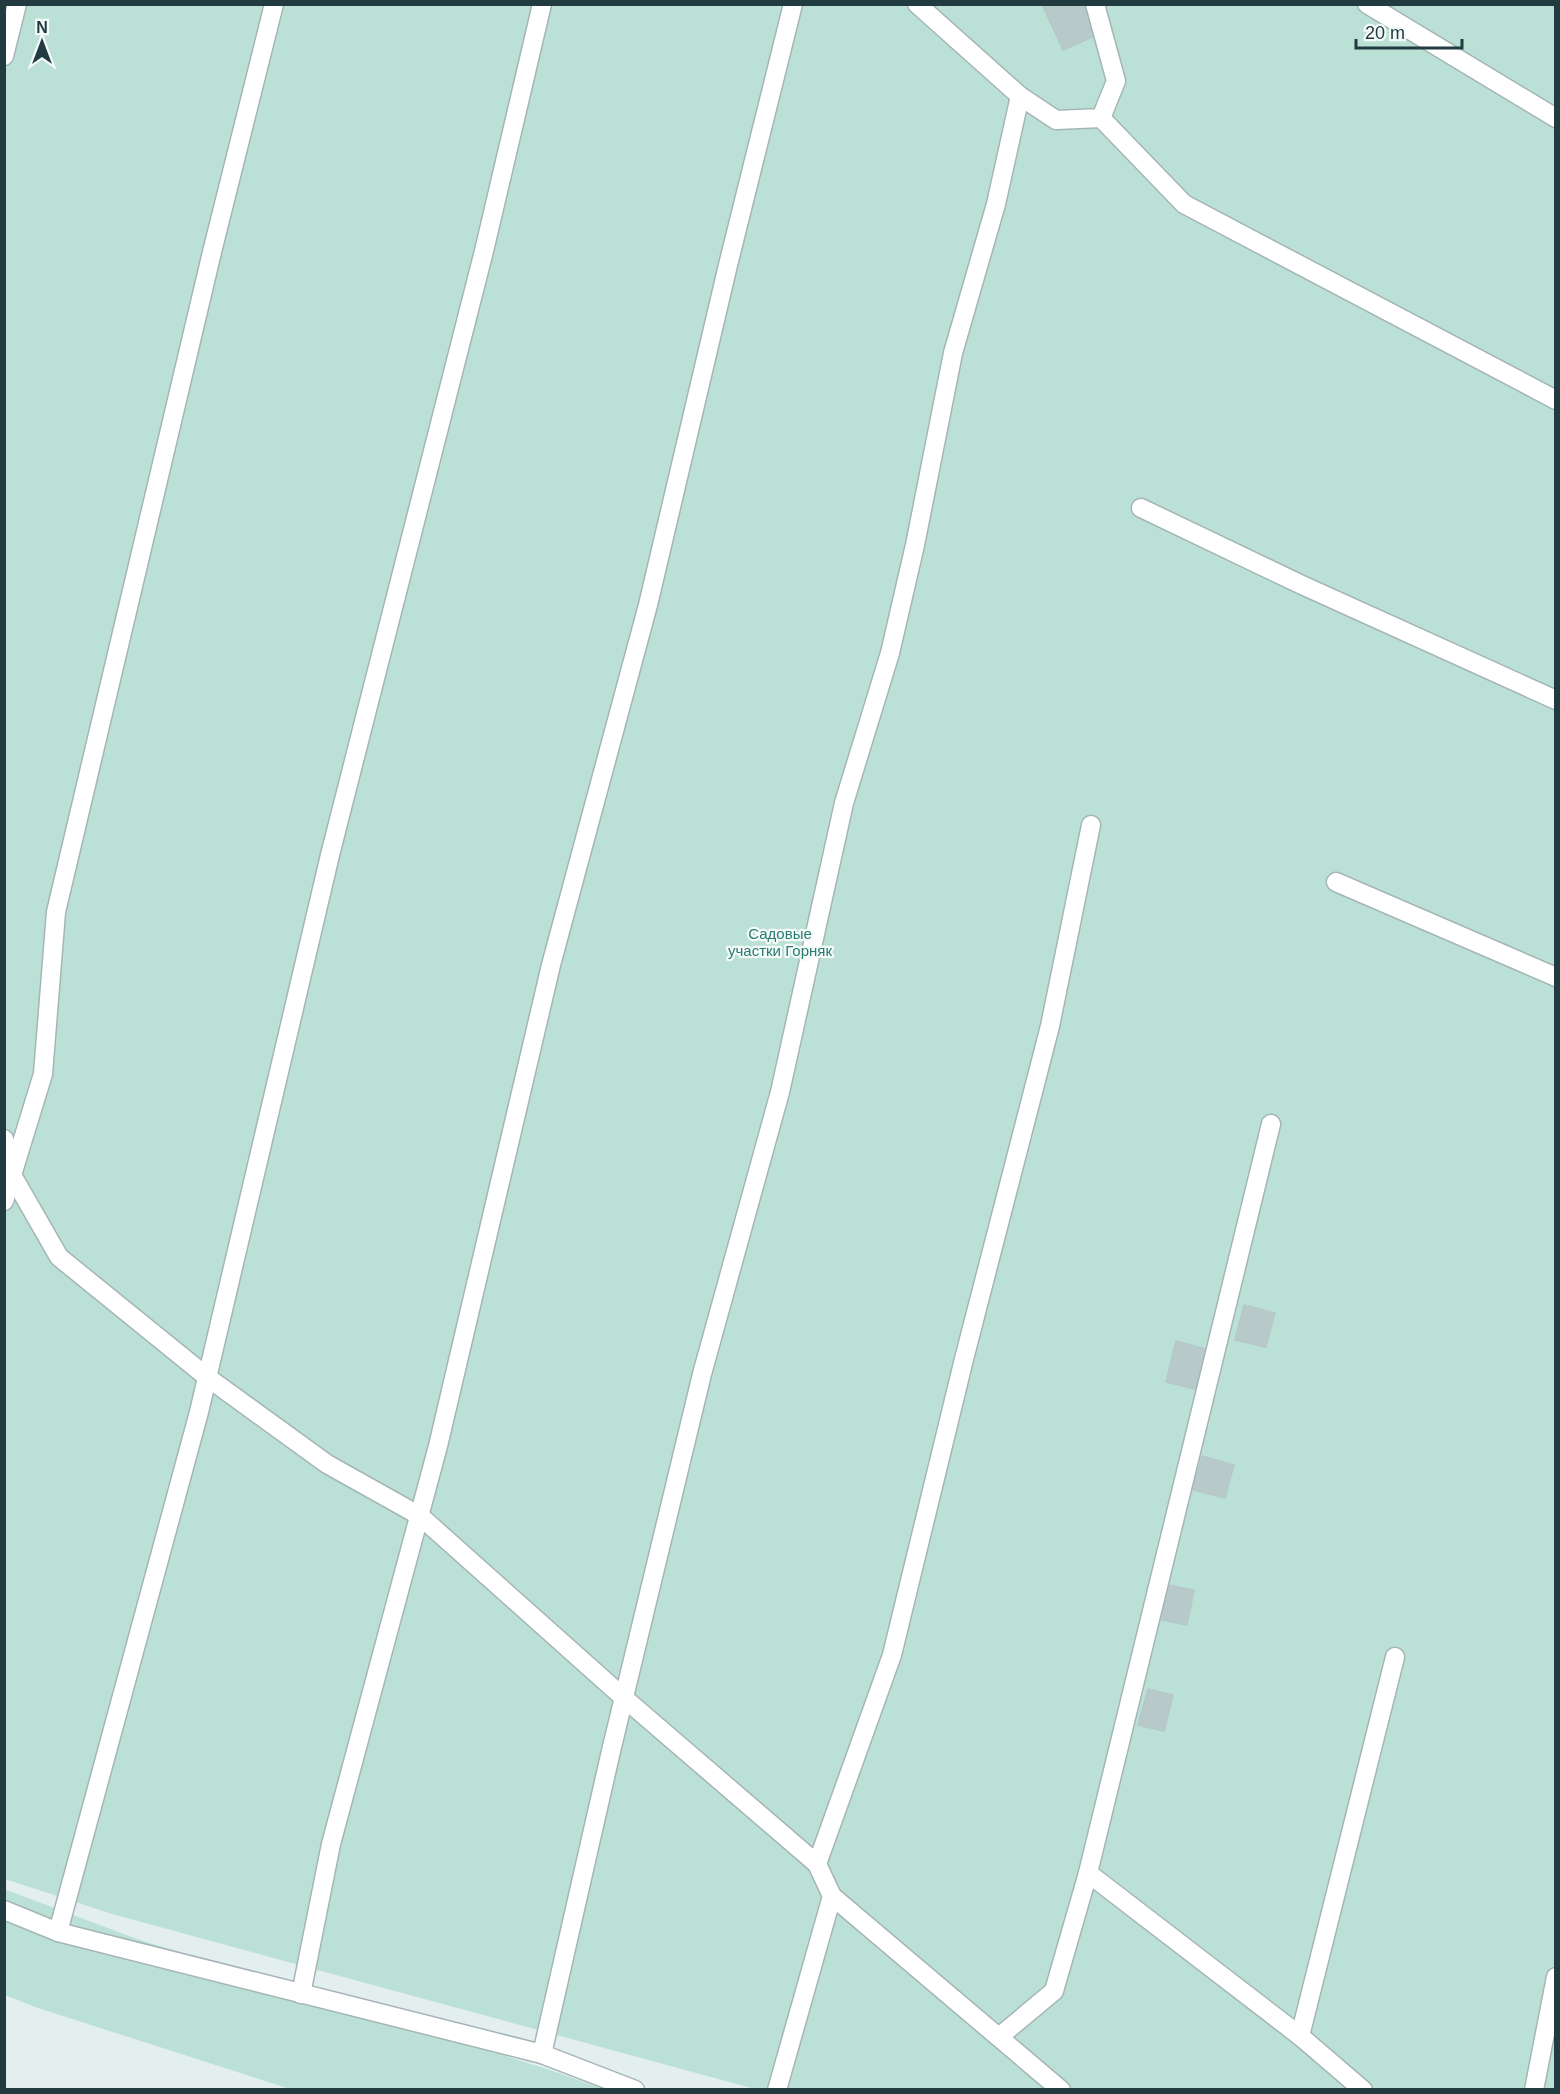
<svg xmlns="http://www.w3.org/2000/svg" width="1560" height="2094" font-family="Helvetica,sans-serif">
<rect width="100%" height="100%" fill="#e3eeee"/>
<g fill="#bbe1d6">
<path d="M5,5H1555V2089H755L112,1914L5,1879Z"/>
<path d="M4,1889L137,1939L550,2070L603,2089H290L35,2007L5,1995Z"/>
</g>
<g fill="#b8c9c9" stroke="#b5c8c8" stroke-width="1.5">
<path d="M1042,4H1083L1097,35L1063,50Z"/>
<path d="M1244,1305L1275,1313L1266,1347L1235,1340Z"/>
<path d="M1176,1341L1206,1349L1195,1389L1166,1382Z"/>
<path d="M1202,1456L1234,1465L1225,1498L1193,1490Z"/>
<path d="M1168,1585L1194,1590L1187,1625L1162,1620Z"/>
<path d="M1148,1689L1173,1695L1164,1731L1138,1725Z"/>
</g>
<g fill="none" stroke-linecap="round" stroke-linejoin="round">
<defs>
<g id="minor">
<path d="M917,4L1020,96L1056,120L1101,118L1116,81L1095,4"/>
<path d="M1367,4L1556,118"/>
<path d="M4,56L17,4"/>
<path d="M1101,118L1184,204L1556,400"/>
<path d="M1141,508L1302,585L1556,700"/>
<path d="M1336,882L1556,977"/>
<path d="M1271,1124L1088,1873L1300,2036"/>
<path d="M4,1139L12,1175L59,1257L207,1377L327,1464L420,1516L624,1698L817,1864"/>
<path d="M4,1201L43,1074L56,912L212,252L274,4"/>
<path d="M832,1896L1061,2090"/>
<path d="M4,1910L58,1932L542,2054L635,2090"/>
<path d="M58,1932L199,1412L330,855L484,251L542,4"/>
<path d="M301,1994L331,1844L438,1446L551,965L648,605L728,265L793,4"/>
<path d="M999,2037L1054,1991L1088,1873"/>
<path d="M542,2054L611,1751L702,1374L780,1092L844,803L890,653L915,545L953,353L996,204L1020,96"/>
<path d="M777,2090L832,1896L817,1864L892,1655L964,1359L1050,1026L1091,825"/>
<path d="M1363,2090L1300,2036L1395,1657"/>
<path d="M1534,2090L1556,1977"/>
</g>
</defs>
<use href="#minor" stroke="#a5b5b7" stroke-width="21"/>
<use href="#minor" stroke="#fff" stroke-width="18"/>
</g>
<g text-anchor="middle" dominant-baseline="central" stroke-width="4.5" stroke-linejoin="round" paint-order="stroke">
<g font-size="15" fill="#287b6e" stroke="#f4fafa">
<text x="780" y="933">Садовые<tspan x="780" dy="17">участки Горняк</tspan></text>
</g>
</g>
<rect width="1560" height="2094" fill="none" stroke="#213b41" stroke-width="12"/>
<g transform="translate(42 42)" stroke="#f4fafa" stroke-width="4.5" paint-order="stroke">
<path d="M0-4.5L10 22L0 15L-10 22Z" fill="#213b41"/>
<text y="-9" font-size="16" font-weight="bold" text-anchor="middle" fill="#213b41">N</text>
</g>
<path d="M1356 39v9h106v-9" fill="none" stroke="#213b41" stroke-width="3"/>
<text x="1365" y="39" font-size="18" fill="#213b41" stroke="#f4fafa" stroke-width="4.5" paint-order="stroke">20 m</text>
</svg>
